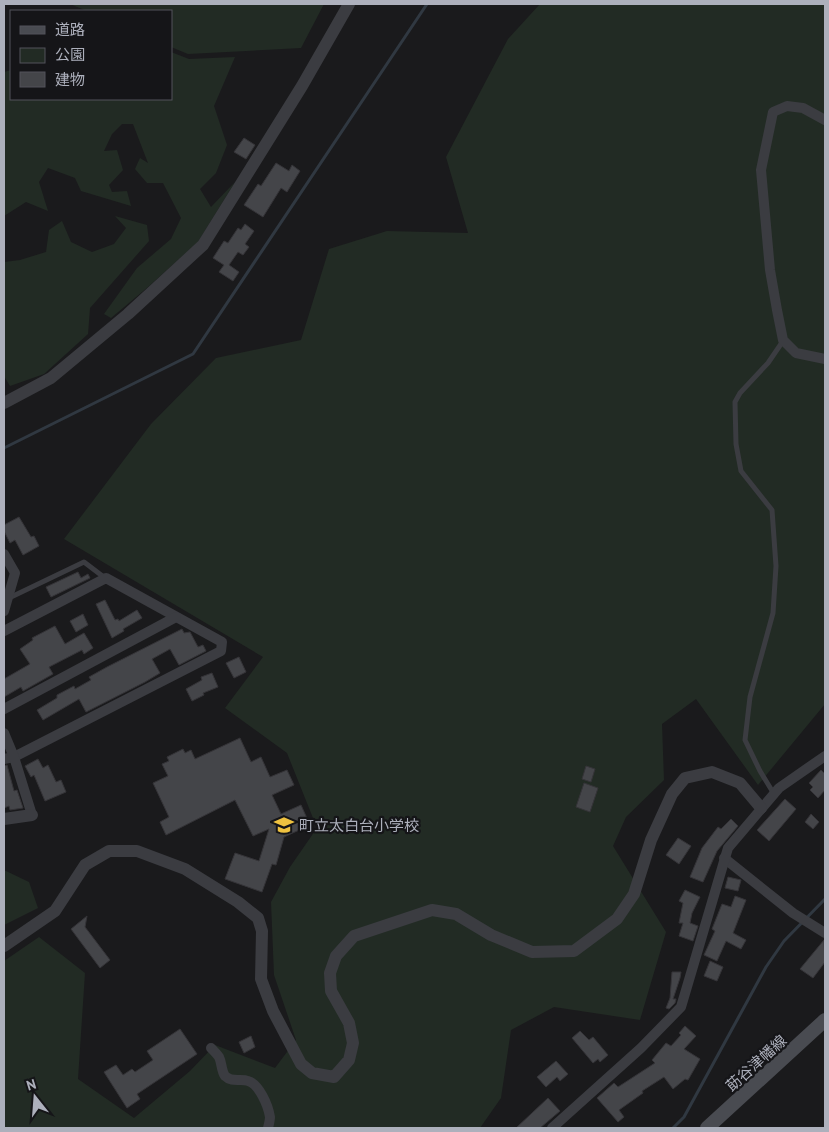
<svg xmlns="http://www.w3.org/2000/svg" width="829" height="1132" font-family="'PT Sans','Noto Sans JP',sans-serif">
<rect width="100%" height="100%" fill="#1a1a1c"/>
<g fill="#222b24">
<path d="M70,4H324L301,48L188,54L171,47V11H87Z"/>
<path d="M540,4H825V704L758,785L696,699L662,724L664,780L626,817L613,846L666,932L640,1020L554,1007L511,1030L501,1098L480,1128H4V961L39,937L85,973L78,1079L134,1118L190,1071L215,1045L275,1068L296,1040L274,975L271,902L290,867L317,828L287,753L225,708L263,657L64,539L151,424L216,358L301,340L329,249L387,231L468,233L446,157L508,39Z"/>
<path d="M171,52L189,59L235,57L214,106L227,145L216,173L200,189L211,207L235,182L198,242L148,287L111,318L104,314L137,268L171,239L181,218L163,183H147L135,169L140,158L148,163L133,124H122L112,134L104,151L117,150L123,170L109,185L112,192L127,191L131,206L81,191L75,178L48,168L39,182L48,211L26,202L4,216V72L11,70V99H171Z"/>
<path d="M115,216L147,225L149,241L90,308L88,334L44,374L10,386L4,376V262L20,260L46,252L49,230L62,221L71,242L92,252L114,244L126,228Z"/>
<path d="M4,871H6L29,882L38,908L4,925Z"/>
</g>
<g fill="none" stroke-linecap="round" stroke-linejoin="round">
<g stroke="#303841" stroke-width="3">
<path d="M4,448L193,354L427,4"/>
<path d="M673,1128L684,1117L766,967L784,941L825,899"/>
</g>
</g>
<g fill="#444549" stroke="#353438">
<path d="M244,138L255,145L246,159L234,152Z"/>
<path d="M276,163L289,171L292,165L300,171L287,192L281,188L263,217L244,205L258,184L261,186Z"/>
<path d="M245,224L254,231L245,244L249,247L243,255L238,252L229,265L239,272L233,281L219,272L224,265L213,258L224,241L228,243L238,228L241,230Z"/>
<path d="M19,517L31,537L34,536L39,546L23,555L15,540L10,543L4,531V525Z"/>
<path d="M78,572L81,578L88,574L90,578L51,597L46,587Z"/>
<path d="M105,600L115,620L118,619L119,621L137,610L142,618L123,629L124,631L112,638L96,604Z"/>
<path d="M83,614L88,625L76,632L70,621Z"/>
<path d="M55,626L65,644L84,633L93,648L84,654L82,650L49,667L53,674L23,691L21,687L4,697V679L30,664L20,649L33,640L32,638Z"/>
<path d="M182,629L184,633L190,632L198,647L203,645L206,651L179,665L170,649L152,659L160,673L145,682L86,712L79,699L43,720L37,710L57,698V695L74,686L75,689L91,680L89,677L107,667Z"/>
<path d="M239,657L246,672L234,678L226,663Z"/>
<path d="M212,673L218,687L203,693L204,695L192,701L186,689L202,680L201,677Z"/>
<path d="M240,738L251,762L261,757L270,777L287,770L294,785L272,795L281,814L301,805L310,825L284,837L276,865L272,864L262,892L225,879L235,853L259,861L269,829L253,836L235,800L166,835L160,822L169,817L153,783L168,776L162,764L169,761L167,757L183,749L185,753L191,750L195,759Z"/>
<path d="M38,759L43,768L48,765L56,782L61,780L66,792L45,801L34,775L31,777L25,766Z"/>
<path d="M7,765L14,791L17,790L23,808L10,810L9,806L4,808V766Z"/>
<path d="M586,766L595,769L591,782L582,779Z"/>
<path d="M821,770L825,774V790L818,798L810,790L813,787L809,783Z"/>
<path d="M584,783L598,788L590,812L576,807Z"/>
<path d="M785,799L796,809L769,841L757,830Z"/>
<path d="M811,814L819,822L813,829L805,822Z"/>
<path d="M731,819L738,826L717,851L703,882L690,877L702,848L718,827L721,829Z"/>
<path d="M678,838L691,846L679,864L666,855Z"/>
<path d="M728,877L741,880L738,891L725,888Z"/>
<path d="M685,890L700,897L692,913L690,923L698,926L693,941L679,936L683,923H679L683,903L679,901Z"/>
<path d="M735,896L746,900L733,933L746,940L741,949L726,941L717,961L704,955L715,931L712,929L722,904L731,907Z"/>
<path d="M87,916L85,927L110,960L100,968L71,929Z"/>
<path d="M824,940L825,962L813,978L800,969Z"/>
<path d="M710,961L723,967L717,981L704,976Z"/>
<path d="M672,972H681L680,978L673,999H676L675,1003L669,1009L666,1008L670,998Z"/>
<path d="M685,1026L696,1036L684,1049L700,1059L688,1080L685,1079L673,1089L664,1077L642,1091L643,1093L619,1110L624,1117L618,1122L597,1098L614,1083L618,1087L655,1063L652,1060L666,1043L671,1046L681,1035L679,1033Z"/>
<path d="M180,1029L197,1054L137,1094L140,1099L127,1108L104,1072L116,1065L123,1075L132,1069L135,1072L153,1060L147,1051Z"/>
<path d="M580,1031L589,1040L593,1037L608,1055L600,1062L598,1059L593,1063L572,1038Z"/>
<path d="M251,1036L255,1047L244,1053L239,1042Z"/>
<path d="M556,1061L568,1074L560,1081L557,1077L546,1087L537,1077Z"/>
<path d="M548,1098L560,1111L540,1128H516Z"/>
</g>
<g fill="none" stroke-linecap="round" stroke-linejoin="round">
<g stroke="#3b3c41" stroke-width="5">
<path d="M9,598L84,562L105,578"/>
<path d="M774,794L760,771L745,740L750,697L773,613L776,566L772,510L741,471L736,444L735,402L740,393L768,363L783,341"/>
</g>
<g stroke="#3b3c41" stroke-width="10">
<path d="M825,120L803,108L787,106L773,112L761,170L770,270L777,310L783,340L796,353L825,359"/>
<path d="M4,554L15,573L4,611"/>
<path d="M4,631L106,578L222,642L221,651L14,757L4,759"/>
<path d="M4,709L176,617"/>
<path d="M4,733L14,757L32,815"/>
<path d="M724,858L793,913L825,933"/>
<path d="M211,1048C214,1051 217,1054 219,1057C222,1063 221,1070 225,1076C232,1083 241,1078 248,1081C259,1084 268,1105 270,1117C270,1120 269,1124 268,1128"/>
<path d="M552,1128L641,1048L681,1007L728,848L779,788L825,756"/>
</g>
<g stroke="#3b3c41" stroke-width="12">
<path d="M4,403L51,378L128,314L203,245L302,86L349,4"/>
<path d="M4,819L32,815"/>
<path d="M4,946L55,911L85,865L109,851H137L185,869L238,902L258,918L262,931L261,979L273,1011L301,1064L312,1073L334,1077L349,1060L353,1043L349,1023L331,991L330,973L336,956L354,936L432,910L456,914L491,935L532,952L574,951L617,919L634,894L651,840L672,794L685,778L712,772L740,783L761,808"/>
</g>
<path stroke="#494b51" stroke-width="14" d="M707,1128L825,1020"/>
</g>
<defs>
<symbol id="school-bare" viewBox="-9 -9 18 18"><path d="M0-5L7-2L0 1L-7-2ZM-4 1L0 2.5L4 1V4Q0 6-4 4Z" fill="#efc240" stroke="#151518" stroke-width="2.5" paint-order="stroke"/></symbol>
</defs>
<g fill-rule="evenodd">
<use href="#school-bare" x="270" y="811" width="28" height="28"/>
</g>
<g text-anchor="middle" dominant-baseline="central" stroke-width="4.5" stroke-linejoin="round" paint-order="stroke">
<g font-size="15" fill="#adb0bc" stroke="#151518" text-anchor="start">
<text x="299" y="825">町立太白台小学校</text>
</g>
<g font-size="15" fill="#adb0bc" stroke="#151518">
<text transform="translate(756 1063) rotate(-42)">莇谷津幡線</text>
</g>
</g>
<rect width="829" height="1132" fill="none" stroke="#adb0bc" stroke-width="10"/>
<rect x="10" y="10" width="162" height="90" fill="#151518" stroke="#52535a"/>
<rect x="20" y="26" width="25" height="8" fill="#494b51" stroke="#52535a"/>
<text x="55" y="35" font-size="15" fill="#adb0bc">道路</text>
<rect x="20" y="48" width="25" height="15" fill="#222b24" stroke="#52535a"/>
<text x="55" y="60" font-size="15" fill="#adb0bc">公園</text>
<rect x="20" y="72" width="25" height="15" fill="#444549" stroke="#52535a"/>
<text x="55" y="85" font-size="15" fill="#adb0bc">建物</text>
<g transform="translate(35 1097) rotate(343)" stroke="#151518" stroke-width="4" paint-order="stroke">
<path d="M0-4L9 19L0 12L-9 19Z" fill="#adb0bc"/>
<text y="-8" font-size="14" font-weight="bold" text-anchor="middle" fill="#adb0bc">N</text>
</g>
</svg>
